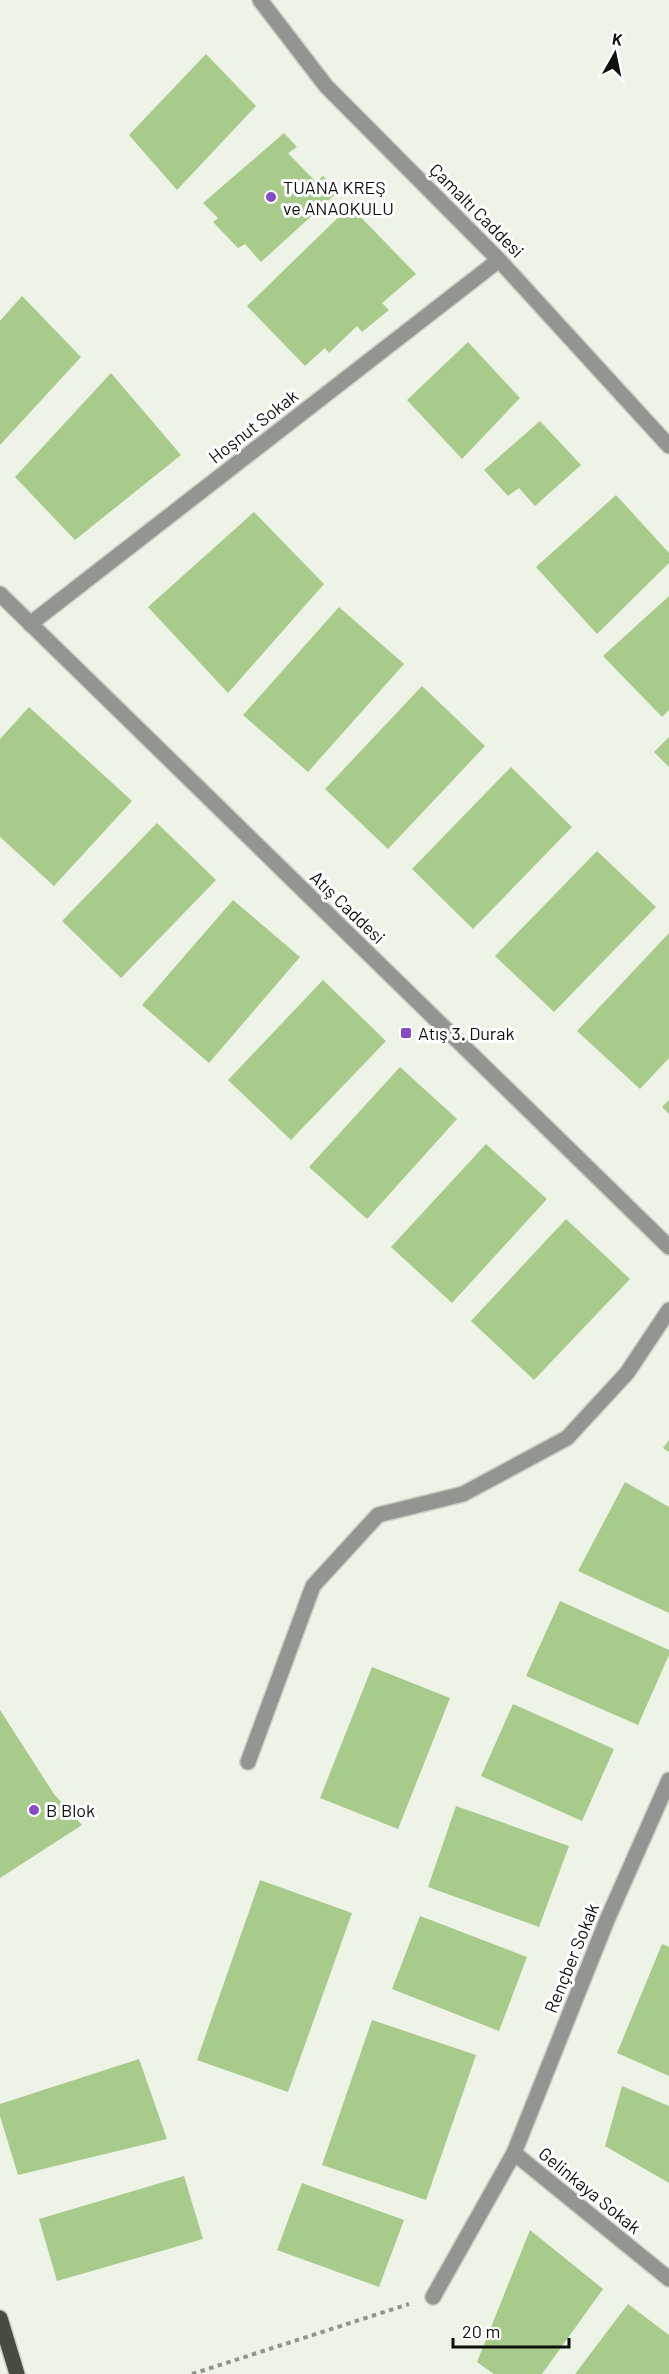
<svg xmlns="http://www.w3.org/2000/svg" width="669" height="2374" font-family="Barlow,sans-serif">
<rect width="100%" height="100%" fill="#edf4e7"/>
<g fill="#a8ca8b">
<path d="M206,54L256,106L177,190L129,135Z"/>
<path d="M284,133L297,147L288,153L316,182L323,176L339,191L261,262L245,244L238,248L213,222L218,218L203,203Z"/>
<path d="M350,206L416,274L382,303L389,310L362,332L357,326L329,353L325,348L305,366L247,306Z"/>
<path d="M22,296L81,357L0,445V321Z"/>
<path d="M468,342L520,398L462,459L407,400Z"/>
<path d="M111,373L181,455L75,540L15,477Z"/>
<path d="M540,421L581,465L535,506L519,488L508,496L484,470Z"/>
<path d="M616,495L669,553V563L597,634L536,567Z"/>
<path d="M254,512L324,584L228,693L148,607Z"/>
<path d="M669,596V710L662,717L603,656Z"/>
<path d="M339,607L404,664L308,772L243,715Z"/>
<path d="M422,686L485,746L388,849L325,789Z"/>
<path d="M29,707L132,801L54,886L0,837V739Z"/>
<path d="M669,737V767L654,752Z"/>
<path d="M511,767L572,827L473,929L412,869Z"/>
<path d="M157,823L216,880L121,978L62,921Z"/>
<path d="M597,851L656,907L554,1012L495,956Z"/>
<path d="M233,900L300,957L209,1063L142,1005Z"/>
<path d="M669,933V1058L640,1089L577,1031Z"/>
<path d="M323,980L386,1041L291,1140L228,1080Z"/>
<path d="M400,1067L457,1119L367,1219L309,1167Z"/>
<path d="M669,1100V1114L662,1107Z"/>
<path d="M486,1144L547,1199L452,1303L391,1247Z"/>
<path d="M566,1219L630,1279L534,1380L471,1321Z"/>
<path d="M669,1440V1452L663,1448Z"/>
<path d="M625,1482L669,1507V1613L578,1571Z"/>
<path d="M560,1601L669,1650V1655L638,1725L526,1676Z"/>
<path d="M372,1667L450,1698L398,1829L320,1798Z"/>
<path d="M513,1704L614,1749L582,1821L481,1776Z"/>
<path d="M0,1710L54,1794L82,1825L0,1878Z"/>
<path d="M456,1806L569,1846L539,1927L428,1887Z"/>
<path d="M260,1880L352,1913L288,2092L197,2060Z"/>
<path d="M420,1916L527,1957L499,2031L392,1989Z"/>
<path d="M662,1944L669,1947V2076L617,2053Z"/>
<path d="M372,2020L476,2055L426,2200L322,2165Z"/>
<path d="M139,2059L167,2139L18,2175L0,2116V2104Z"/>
<path d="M622,2086L669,2106V2183L605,2146Z"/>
<path d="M184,2176L203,2239L57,2281L39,2219Z"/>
<path d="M302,2183L404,2220L379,2287L277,2250Z"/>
<path d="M530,2230L603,2289L542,2374H494L477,2362Z"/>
<path d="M628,2304L669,2335V2374H575Z"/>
</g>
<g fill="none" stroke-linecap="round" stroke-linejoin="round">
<defs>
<g id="minor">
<path d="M260,0L326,86L499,260L669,446"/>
<path d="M0,594L669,1247"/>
<path d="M30,624L499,260"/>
<path d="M248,1762L313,1586L378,1515L463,1494L567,1438L627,1373L669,1310"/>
<path d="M514,2153L669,2279"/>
<path d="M433,2297L514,2153L607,1920L669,1780"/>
</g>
<path id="major" d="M0,2318L17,2374"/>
</defs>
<use href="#minor" stroke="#c9d0c4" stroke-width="18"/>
<use href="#major" stroke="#c9d0c4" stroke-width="18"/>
<path stroke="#8f958b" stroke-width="4" stroke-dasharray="4.5 4.5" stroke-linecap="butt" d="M192,2374L409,2304"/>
<use href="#minor" stroke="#929590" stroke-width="15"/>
<use href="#major" stroke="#474c43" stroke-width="15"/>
</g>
<g fill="#864dc3" stroke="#fff" stroke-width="2">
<circle cx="271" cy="197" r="6"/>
<rect x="400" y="1027" width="12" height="12" rx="3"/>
<circle cx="34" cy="1810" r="6"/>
</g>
<g text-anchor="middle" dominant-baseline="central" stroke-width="6" stroke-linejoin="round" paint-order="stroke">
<g font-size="18" fill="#0e110c" stroke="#fff" text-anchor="start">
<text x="283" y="187">TUANA KREŞ<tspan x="283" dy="21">ve ANAOKULU</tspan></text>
<text x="418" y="1033">Atış 3. Durak</text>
<text x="46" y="1810">B Blok</text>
</g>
<g font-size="18" fill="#0e110c" stroke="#fff">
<text transform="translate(477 210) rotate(45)">Çamaltı Caddesi</text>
<text transform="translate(253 426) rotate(-38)">Hoşnut Sokak</text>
<text transform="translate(348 907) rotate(44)">Atış Caddesi</text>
<text transform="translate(571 1958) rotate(-68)">Rençber Sokak</text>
<text transform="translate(590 2190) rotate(39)">Gelinkaya Sokak</text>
</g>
</g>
<g transform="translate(615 54) rotate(9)" stroke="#ffffff" stroke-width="4.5" paint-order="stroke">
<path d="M0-4.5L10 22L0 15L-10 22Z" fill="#0e110c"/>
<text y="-9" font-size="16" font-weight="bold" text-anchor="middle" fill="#0e110c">K</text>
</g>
<path d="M453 2338v9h116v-9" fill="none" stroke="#0e110c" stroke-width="3"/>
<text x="462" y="2338" font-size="18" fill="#0e110c" stroke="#ffffff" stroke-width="4.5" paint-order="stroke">20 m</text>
</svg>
